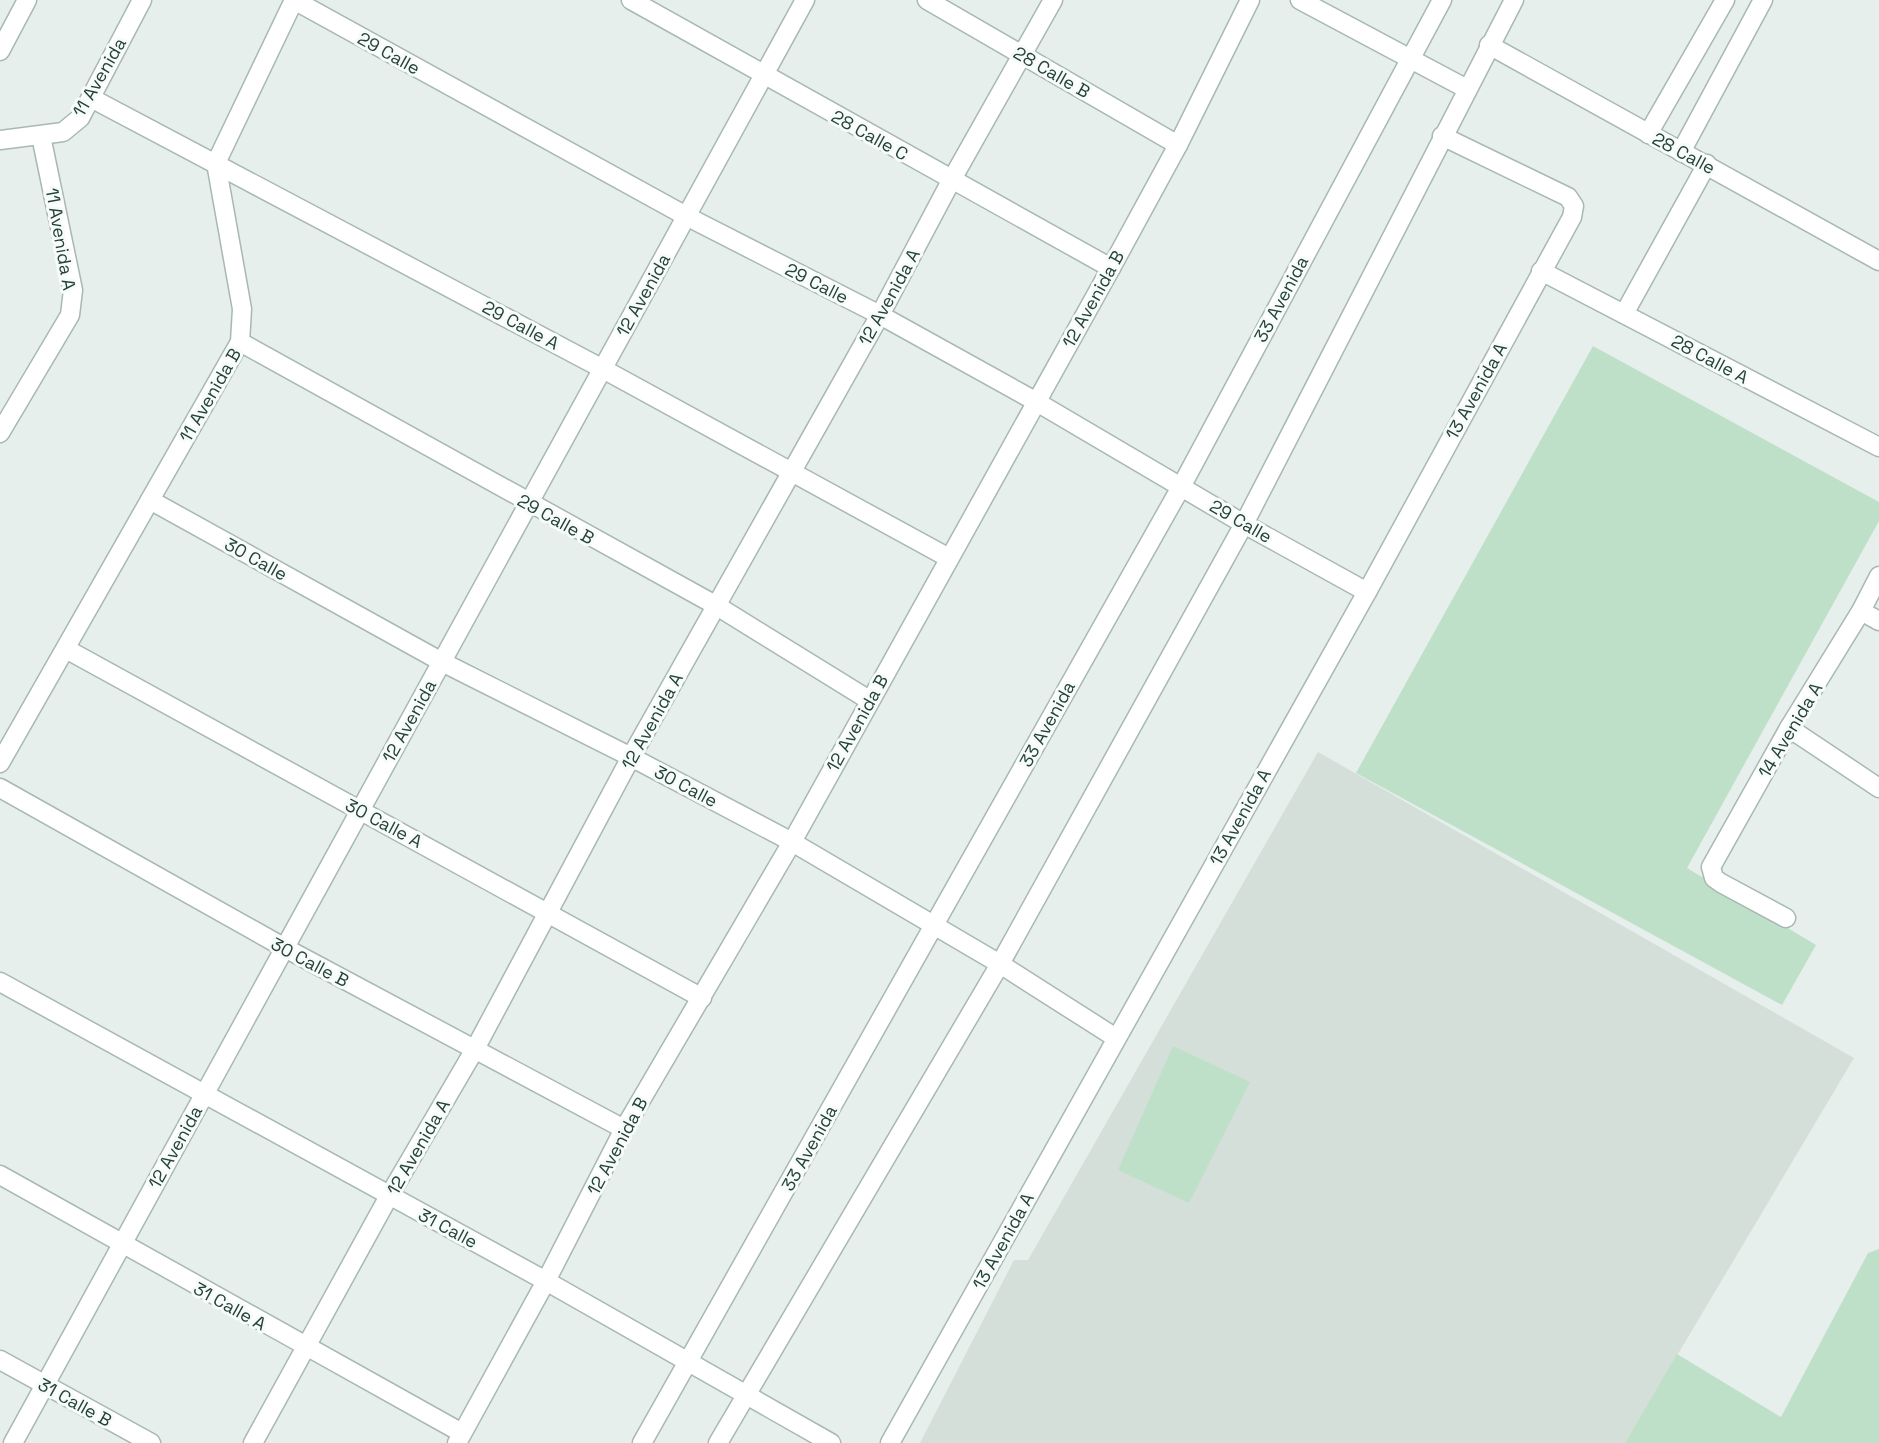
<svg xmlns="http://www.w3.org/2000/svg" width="1879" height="1443" font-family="'Space Grotesk',sans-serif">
<rect width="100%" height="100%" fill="#e6efeb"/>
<path fill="#d4dfda" d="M1318,752L1854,1058L1625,1443H920L1014,1260H1028Z"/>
<g fill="#bfe0c8">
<path d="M1593,346L1879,502V521L1687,868L1816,945L1782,1005L1356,773Z"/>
<path d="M1173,1046L1250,1082L1189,1203L1118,1170Z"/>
<path d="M1879,1249V1443H1625L1677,1354L1781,1417L1868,1253Z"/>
</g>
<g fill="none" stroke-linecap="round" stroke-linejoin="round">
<defs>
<g id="minor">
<path d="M294,0L686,216L880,315L1035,401L1244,524L1367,592"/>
<path d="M631,0L1111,268"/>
<path d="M927,0L1178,145"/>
<path d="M1300,0L1467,89"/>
<path d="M1489,45L1879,261"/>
<path d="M0,51L27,0"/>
<path d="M91,98L603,369L949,558"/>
<path d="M1648,134L1725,0"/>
<path d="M0,140L63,132L80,118L142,0"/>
<path d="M1681,152L1763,0"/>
<path d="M1541,271L1879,447"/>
<path d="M1624,314L1707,164"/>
<path d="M240,342L717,606L869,700"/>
<path d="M0,433L70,315L73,290L41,136"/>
<path d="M150,500L442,662L631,757L792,842L1000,964L1116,1038"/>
<path d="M1861,611L1879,621"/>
<path d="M66,649L702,998"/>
<path d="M1789,728L1879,788"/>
<path d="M0,763L240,342L242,309L216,163L294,0"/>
<path d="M0,788L285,948L624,1129"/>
<path d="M1786,918L1721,883L1714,878L1711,867L1789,728L1861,611L1879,576"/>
<path d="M0,982L546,1281L831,1443"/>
<path d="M0,1175L462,1433"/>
<path d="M0,1360L151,1443"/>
<path d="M13,1443L805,0"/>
<path d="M253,1443L389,1196L475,1049L631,757L880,315L951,181L1053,0"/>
<path d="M457,1443L546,1281L624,1129L792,842L1111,268L1178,145L1250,0"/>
<path d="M642,1443L1181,487L1442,0"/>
<path d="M718,1443L1000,964L1244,524L1514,0"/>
<path d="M890,1443L1367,592L1572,217L1574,206L1568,197L1442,136"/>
</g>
</defs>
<use href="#minor" stroke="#a8b8b2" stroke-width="21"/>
<use href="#minor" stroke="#fff" stroke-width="18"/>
</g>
<g text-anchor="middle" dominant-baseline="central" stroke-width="6" stroke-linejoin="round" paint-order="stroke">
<g font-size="18" fill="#24423a" stroke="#f7fbf9">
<text transform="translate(389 53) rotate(29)">29 Calle</text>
<text transform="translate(1052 72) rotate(30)">28 Calle B</text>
<text transform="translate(99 77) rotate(-60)">11 Avenida</text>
<text transform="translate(870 135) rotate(29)">28 Calle C</text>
<text transform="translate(1684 153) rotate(28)">28 Calle</text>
<text transform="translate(61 239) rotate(80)">11 Avenida A</text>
<text transform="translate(817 283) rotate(27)">29 Calle</text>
<text transform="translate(643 295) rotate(-61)">12 Avenida</text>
<text transform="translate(889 297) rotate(-61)">12 Avenida A</text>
<text transform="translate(1093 299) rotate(-61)">12 Avenida B</text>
<text transform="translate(1281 299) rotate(-62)">33 Avenida</text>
<text transform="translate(521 325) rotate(28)">29 Calle A</text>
<text transform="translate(1710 359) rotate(28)">28 Calle A</text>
<text transform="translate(1476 391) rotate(-61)">13 Avenida A</text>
<text transform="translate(210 395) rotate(-60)">11 Avenida B</text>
<text transform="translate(556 519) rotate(29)">29 Calle B</text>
<text transform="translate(1241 521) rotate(30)">29 Calle</text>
<text transform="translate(256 559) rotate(29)">30 Calle</text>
<text transform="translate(409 721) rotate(-61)">12 Avenida</text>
<text transform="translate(652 721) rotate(-61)">12 Avenida A</text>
<text transform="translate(857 723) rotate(-61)">12 Avenida B</text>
<text transform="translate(1047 724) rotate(-61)">33 Avenida</text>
<text transform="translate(1790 730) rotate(-59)">14 Avenida A</text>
<text transform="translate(686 786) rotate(28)">30 Calle</text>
<text transform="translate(1240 817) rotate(-61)">13 Avenida A</text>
<text transform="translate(384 823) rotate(28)">30 Calle A</text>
<text transform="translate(310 962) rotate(28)">30 Calle B</text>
<text transform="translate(617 1146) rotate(-62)">12 Avenida B</text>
<text transform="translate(175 1147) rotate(-61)">12 Avenida</text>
<text transform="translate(418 1147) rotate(-60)">12 Avenida A</text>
<text transform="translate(809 1148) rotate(-61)">33 Avenida</text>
<text transform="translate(448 1228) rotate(28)">31 Calle</text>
<text transform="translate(1003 1241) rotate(-61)">13 Avenida A</text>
<text transform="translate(230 1306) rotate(29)">31 Calle A</text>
<text transform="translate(75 1402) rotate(29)">31 Calle B</text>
</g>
</g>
</svg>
